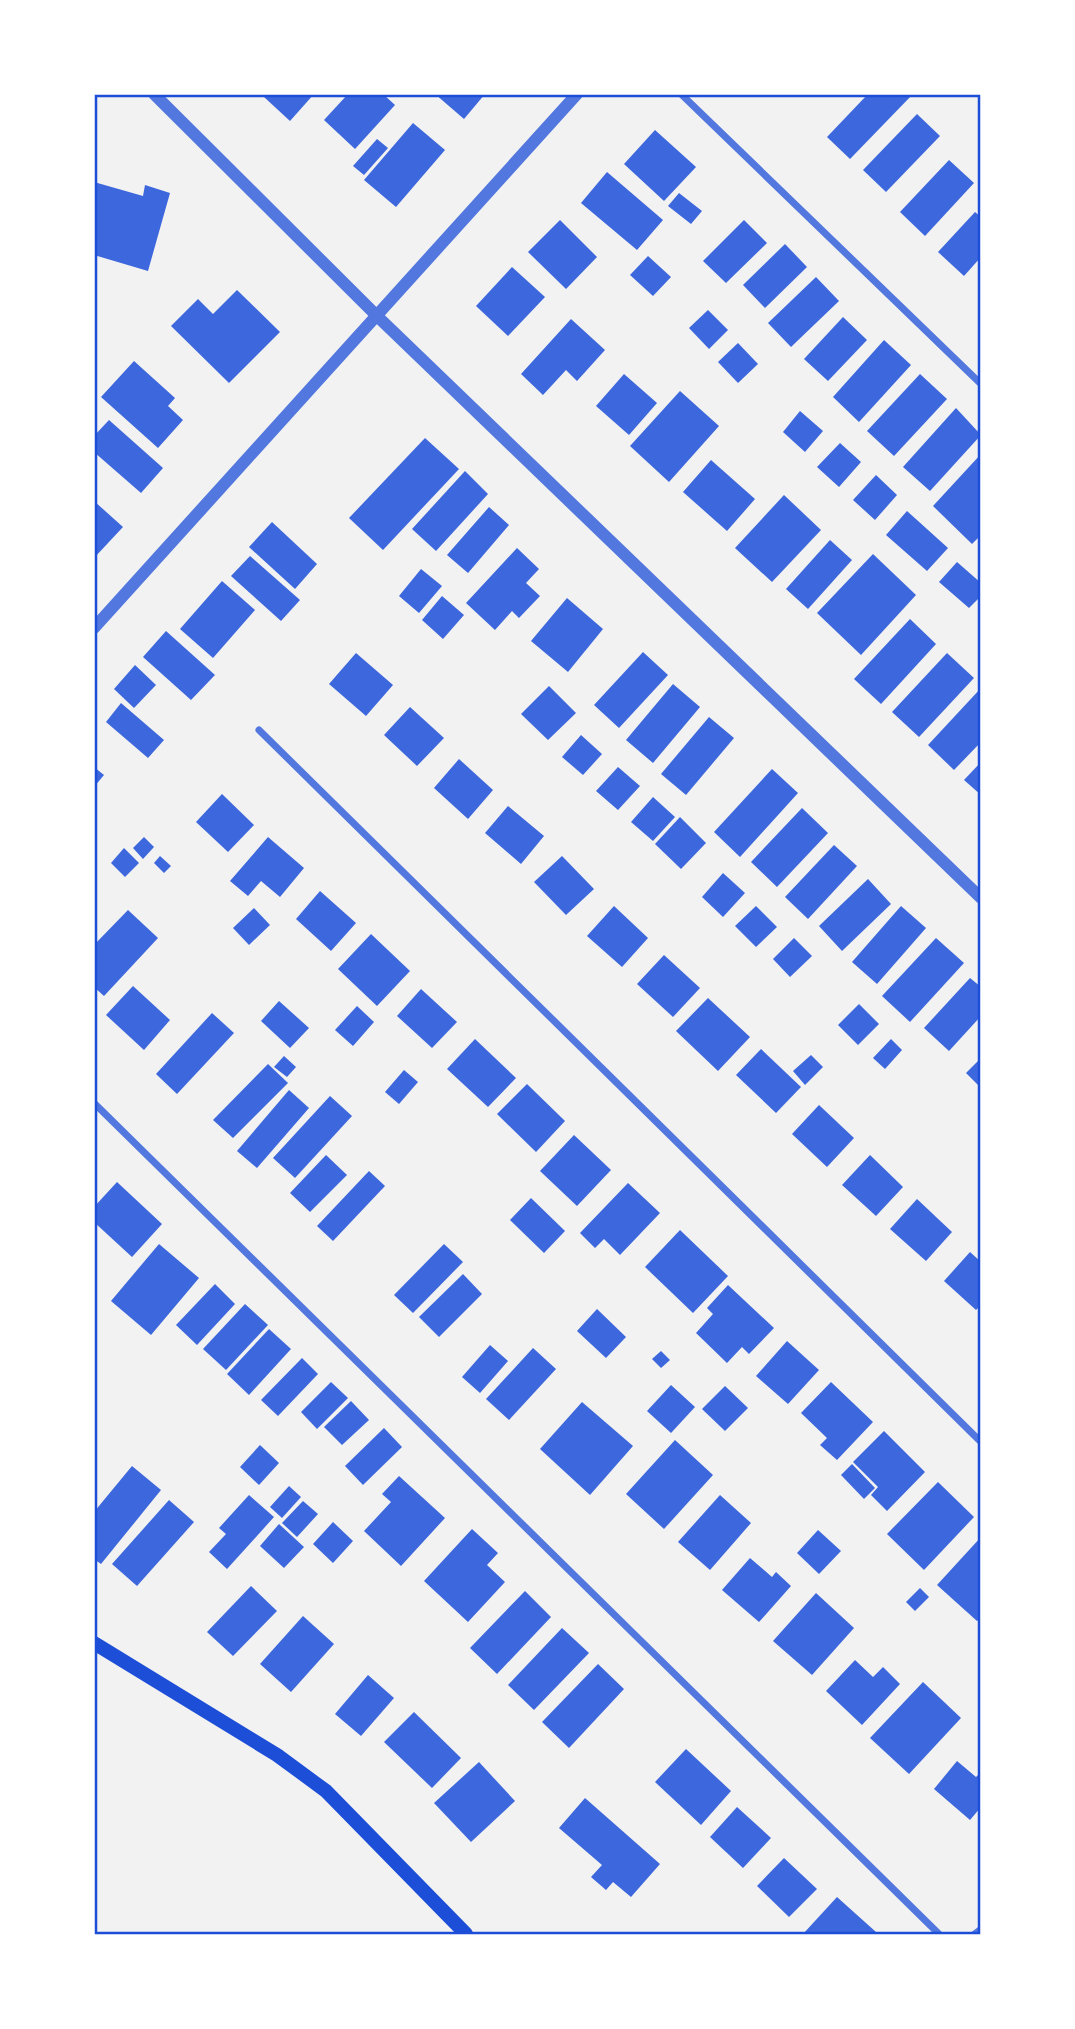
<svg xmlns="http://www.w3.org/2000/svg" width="1075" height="2029" font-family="'PT Sans',sans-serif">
<rect width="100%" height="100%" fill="#f2f2f2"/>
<g fill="#3d67dc">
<path d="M266,94H314L290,121L264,97Z"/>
<path d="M348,94H383L395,105L355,149L324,120Z"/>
<path d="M435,94H485L464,119Z"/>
<path d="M868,94H913L850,159L827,137Z"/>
<path d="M917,114L940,136L886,192L863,170Z"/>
<path d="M413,123L445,150L396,207L364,180Z"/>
<path d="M655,130L696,167L664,201L624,164Z"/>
<path d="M377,139L388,148L364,175L353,166Z"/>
<path d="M949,160L974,183L925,236L900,212Z"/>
<path d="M607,172L663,220L637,250L581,203Z"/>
<path d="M94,182L143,196L145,185L170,193L148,271L94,255Z"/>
<path d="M679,193L702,211L691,224L668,206Z"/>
<path d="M975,212L981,217V257L964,276L938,252Z"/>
<path d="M560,220L597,257L566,289L528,252Z"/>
<path d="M744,220L767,243L726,283L703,261Z"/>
<path d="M785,244L807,267L765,308L743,285Z"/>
<path d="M648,256L671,277L653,296L630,275Z"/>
<path d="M512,267L545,297L508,336L476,306Z"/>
<path d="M816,277L839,301L791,347L768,323Z"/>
<path d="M237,290L280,332L229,383L171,326L198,299L213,314Z"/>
<path d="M708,310L728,330L709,349L689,328Z"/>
<path d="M843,317L867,340L828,381L804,359Z"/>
<path d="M571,319L605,350L577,381L566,370L543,395L521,374Z"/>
<path d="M884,340L911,365L859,422L833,397Z"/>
<path d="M738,343L758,364L738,383L718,362Z"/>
<path d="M134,361L175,398L168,406L183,420L158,448L101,397Z"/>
<path d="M624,374L657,403L629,435L596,406Z"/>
<path d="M920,374L947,399L894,456L867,431Z"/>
<path d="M680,391L719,426L669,482L630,446Z"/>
<path d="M956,408L981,435L930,491L903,467Z"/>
<path d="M800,411L823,431L805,452L783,432Z"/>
<path d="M109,420L163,468L141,493L94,452V436Z"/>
<path d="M425,438L459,469L383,550L349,518Z"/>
<path d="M840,443L861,462L839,487L817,467Z"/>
<path d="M981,454V535L972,544L933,506Z"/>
<path d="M711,460L755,499L727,531L683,492Z"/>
<path d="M465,471L488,494L436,551L412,529Z"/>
<path d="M876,475L897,495L875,520L853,500Z"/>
<path d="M784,495L821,530L772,582L735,548Z"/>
<path d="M94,501L123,527L94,558Z"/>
<path d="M489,507L509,525L468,573L447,555Z"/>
<path d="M907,511L948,548L927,571L886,535Z"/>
<path d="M272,522L317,564L295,589L249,547Z"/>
<path d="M830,540L852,560L808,609L786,589Z"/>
<path d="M517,548L539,569L526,583L540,596L519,618L512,611L495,630L466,603Z"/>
<path d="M873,554L916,595L861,655L817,613Z"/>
<path d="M250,556L300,600L281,621L231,576Z"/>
<path d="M957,562L981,583V596L969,608L939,582Z"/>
<path d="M421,569L442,586L419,613L399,596Z"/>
<path d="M222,581L255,610L213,658L180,629Z"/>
<path d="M442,596L464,615L443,639L422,620Z"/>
<path d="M567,598L603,629L568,672L531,641Z"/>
<path d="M910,619L936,644L881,704L854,679Z"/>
<path d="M166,631L215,675L191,700L143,657Z"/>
<path d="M643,652L668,675L619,728L594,705Z"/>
<path d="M356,653L393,685L366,716L329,684Z"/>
<path d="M947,653L974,678L919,737L892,712Z"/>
<path d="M135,665L156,685L134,708L114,689Z"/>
<path d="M673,684L700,707L653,763L626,740Z"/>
<path d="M549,686L576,713L548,740L521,714Z"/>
<path d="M981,688V742L954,770L928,745Z"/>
<path d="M121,703L164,740L148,758L106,722Z"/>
<path d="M410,707L444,738L417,766L384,735Z"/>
<path d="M709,717L734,738L686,795L661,774Z"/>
<path d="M581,735L602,754L583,775L562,757Z"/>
<path d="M459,759L493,790L468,819L434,788Z"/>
<path d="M981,762V795L964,780Z"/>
<path d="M94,767L104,775L94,787Z"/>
<path d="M618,767L640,786L618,810L596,791Z"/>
<path d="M772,769L798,793L740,857L714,832Z"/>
<path d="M222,794L254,825L228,852L196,822Z"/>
<path d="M653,797L675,817L653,841L631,822Z"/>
<path d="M508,806L544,836L521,864L485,833Z"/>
<path d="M802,808L828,833L777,887L751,862Z"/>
<path d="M680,817L706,843L681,869L655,844Z"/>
<path d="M144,837L154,847L143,859L133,848Z"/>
<path d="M268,837L304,868L280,897L261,881L248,896L230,881Z"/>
<path d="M834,845L857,866L808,919L785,897Z"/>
<path d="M124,848L139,863L125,877L111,863Z"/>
<path d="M160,856L171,866L164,873L154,863Z"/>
<path d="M562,856L594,889L566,915L534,882Z"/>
<path d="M723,873L745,893L723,917L702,897Z"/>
<path d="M868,879L891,904L842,951L819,926Z"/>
<path d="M320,891L356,923L331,951L296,919Z"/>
<path d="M614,906L648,938L622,967L587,936Z"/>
<path d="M756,906L777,927L756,947L735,926Z"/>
<path d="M901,906L926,928L877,984L852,962Z"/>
<path d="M254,908L270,925L249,945L233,928Z"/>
<path d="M128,910L158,938L104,996L94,987V945Z"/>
<path d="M371,934L410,971L377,1006L338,969Z"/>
<path d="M794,938L812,956L790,977L773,959Z"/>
<path d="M936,938L964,963L910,1022L882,996Z"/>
<path d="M664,955L700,988L673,1017L637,984Z"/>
<path d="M970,978L981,987V1016L949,1051L924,1028Z"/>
<path d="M133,986L170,1020L144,1050L106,1015Z"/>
<path d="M421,989L457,1022L432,1048L397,1016Z"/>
<path d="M708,998L750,1037L718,1071L676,1031Z"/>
<path d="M279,1001L309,1028L290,1048L261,1021Z"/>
<path d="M859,1004L879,1024L858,1045L838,1025Z"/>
<path d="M357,1006L374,1022L353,1046L335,1030Z"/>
<path d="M212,1013L234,1033L177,1094L156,1074Z"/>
<path d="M475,1039L516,1078L488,1107L447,1069Z"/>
<path d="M891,1039L902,1050L885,1069L873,1058Z"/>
<path d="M761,1049L801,1087L776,1113L736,1075Z"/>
<path d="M811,1055L823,1067L805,1085L793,1071Z"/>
<path d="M284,1056L296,1067L287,1077L274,1067Z"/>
<path d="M981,1058V1088L966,1073Z"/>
<path d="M268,1064L288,1083L233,1138L213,1120Z"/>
<path d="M404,1070L418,1082L399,1104L385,1092Z"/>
<path d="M527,1084L565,1121L536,1152L497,1114Z"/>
<path d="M289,1090L309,1108L257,1168L237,1151Z"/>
<path d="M330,1096L352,1116L295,1178L273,1158Z"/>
<path d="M819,1105L854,1138L827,1167L792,1134Z"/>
<path d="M574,1135L611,1170L577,1206L540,1171Z"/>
<path d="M326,1155L347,1175L310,1212L290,1193Z"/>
<path d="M870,1155L903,1187L876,1216L842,1185Z"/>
<path d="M369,1171L385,1186L333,1241L317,1226Z"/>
<path d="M117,1182L162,1224L132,1257L94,1222V1207Z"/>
<path d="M628,1183L660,1213L620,1255L604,1239L595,1248L580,1233Z"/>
<path d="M531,1198L565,1231L544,1253L510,1220Z"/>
<path d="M917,1199L952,1232L926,1261L890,1229Z"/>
<path d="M680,1230L728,1276L693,1313L645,1267Z"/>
<path d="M159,1244L199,1278L151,1335L111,1301Z"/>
<path d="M444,1244L463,1262L413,1313L394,1295Z"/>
<path d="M970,1252L981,1262V1305L976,1310L944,1281Z"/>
<path d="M463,1274L482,1294L439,1337L419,1317Z"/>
<path d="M215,1284L235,1304L197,1345L176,1325Z"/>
<path d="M728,1285L774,1328L749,1354L742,1347L727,1363L696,1333L713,1314L707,1308Z"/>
<path d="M245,1304L268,1325L226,1370L203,1349Z"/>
<path d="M597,1309L626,1337L606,1358L577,1331Z"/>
<path d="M269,1329L291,1349L249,1395L227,1374Z"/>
<path d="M787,1341L819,1370L788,1404L756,1376Z"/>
<path d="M490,1345L508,1361L480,1393L462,1377Z"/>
<path d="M533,1348L556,1369L509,1420L486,1399Z"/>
<path d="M661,1351L670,1360L661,1368L652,1359Z"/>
<path d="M302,1358L318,1374L278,1416L261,1400Z"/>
<path d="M331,1382L348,1398L317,1429L301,1412Z"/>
<path d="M831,1382L873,1422L837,1460L820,1445L827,1438L801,1413Z"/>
<path d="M671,1385L695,1407L671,1433L647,1411Z"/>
<path d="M725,1386L748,1408L725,1431L702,1409Z"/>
<path d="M351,1401L369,1420L342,1445L324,1427Z"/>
<path d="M582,1402L633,1446L590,1495L540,1449Z"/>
<path d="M384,1428L402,1447L363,1485L345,1466Z"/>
<path d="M884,1431L925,1472L887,1511L871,1495L878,1487L853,1462Z"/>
<path d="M675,1440L713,1475L664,1529L626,1494Z"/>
<path d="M260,1445L279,1463L259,1485L240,1467Z"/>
<path d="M852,1464L875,1488L864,1499L841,1475Z"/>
<path d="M132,1466L161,1490L101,1564L94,1559V1512Z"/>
<path d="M399,1476L445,1518L401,1566L364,1531L391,1502L382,1494Z"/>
<path d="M938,1482L974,1517L924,1570L887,1534Z"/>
<path d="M289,1486L301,1497L282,1518L270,1507Z"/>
<path d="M249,1495L274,1517L227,1569L209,1552L226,1534L219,1528Z"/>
<path d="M720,1495L751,1523L710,1570L678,1542Z"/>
<path d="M169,1500L194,1522L137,1586L112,1564Z"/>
<path d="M303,1501L318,1514L297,1537L282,1523Z"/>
<path d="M333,1522L353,1541L333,1563L313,1544Z"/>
<path d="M279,1524L304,1547L284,1568L260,1546Z"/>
<path d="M472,1529L498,1553L487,1565L505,1582L468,1622L424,1581Z"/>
<path d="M818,1530L841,1551L819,1574L797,1553Z"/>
<path d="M981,1537V1618L977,1621L937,1585Z"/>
<path d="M750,1558L772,1577L776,1572L791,1586L759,1622L722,1590Z"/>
<path d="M251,1586L277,1611L233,1656L207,1632Z"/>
<path d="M920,1588L929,1597L915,1611L906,1602Z"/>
<path d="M525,1591L551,1617L497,1674L470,1648Z"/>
<path d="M816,1593L854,1628L812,1675L773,1641Z"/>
<path d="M303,1616L334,1644L291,1692L260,1664Z"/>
<path d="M562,1628L589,1653L534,1710L508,1685Z"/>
<path d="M855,1660L873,1677L883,1667L900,1684L862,1725L826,1691Z"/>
<path d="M598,1664L624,1689L569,1748L542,1722Z"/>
<path d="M368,1675L394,1698L361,1736L335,1714Z"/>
<path d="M923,1682L961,1718L909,1774L870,1738Z"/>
<path d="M414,1712L461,1758L432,1788L384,1742Z"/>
<path d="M686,1749L731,1791L701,1825L655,1782Z"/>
<path d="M957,1761L976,1777L981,1772V1807L970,1820L934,1789Z"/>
<path d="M479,1762L515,1801L471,1842L434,1803Z"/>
<path d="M585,1798L660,1864L631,1897L613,1882L606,1890L591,1877L602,1865L559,1828Z"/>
<path d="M737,1807L771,1838L743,1868L710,1837Z"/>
<path d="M784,1858L817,1889L789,1917L757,1886Z"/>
<path d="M837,1897L876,1932L874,1934H803Z"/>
</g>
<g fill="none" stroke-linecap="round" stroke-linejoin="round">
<path stroke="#5277de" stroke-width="5" d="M973,1934L981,1928"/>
<g stroke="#5277de" stroke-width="7">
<path d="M681,94L981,384"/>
<path d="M259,730L981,1442"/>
<path d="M94,1103L939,1934"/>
</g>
<g stroke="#5277de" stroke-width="12">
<path d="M154,94L377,316L981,898"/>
<path d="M94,628L577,94"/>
</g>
<path stroke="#1d4ed8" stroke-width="14" d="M94,1643L277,1755L326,1791L466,1934"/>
</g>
<rect width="1075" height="2029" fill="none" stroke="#ffffff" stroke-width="192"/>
<rect x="96" y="96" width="883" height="1837" fill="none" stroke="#1d4ed8" stroke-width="2.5"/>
</svg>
